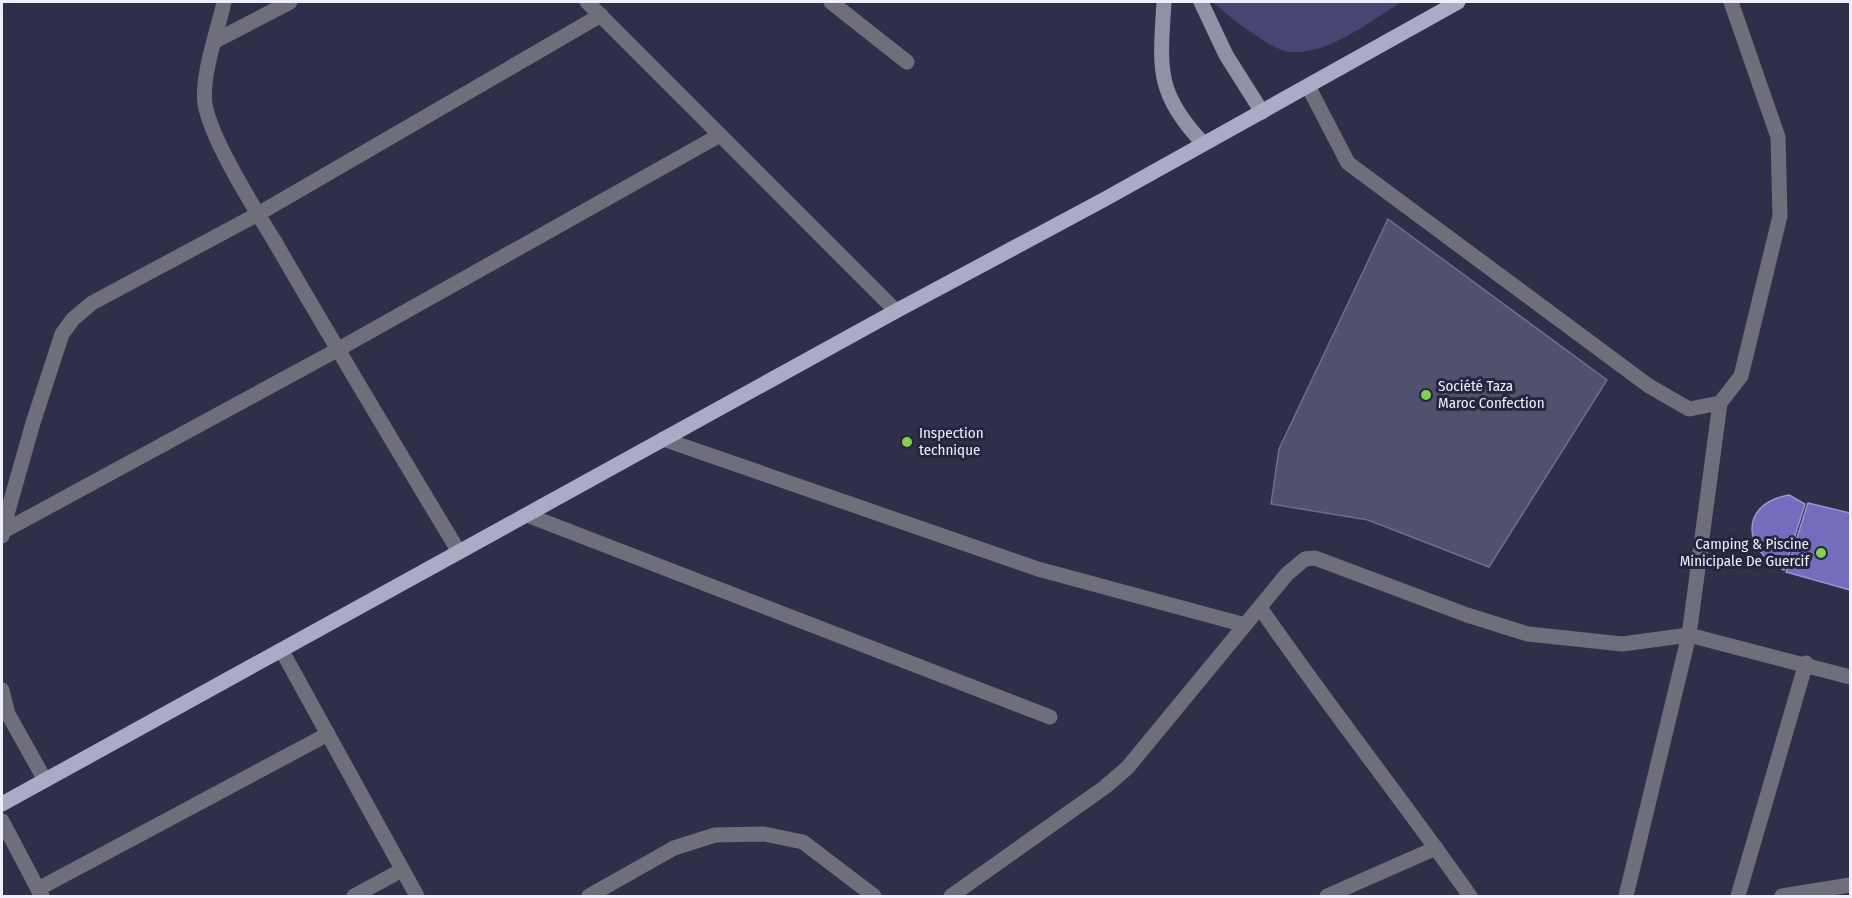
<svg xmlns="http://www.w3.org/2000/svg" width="1852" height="898" font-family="'Fira Sans Condensed',sans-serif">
<rect width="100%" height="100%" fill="#302f49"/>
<path fill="#484573" d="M1213,2H1402C1369,21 1330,55 1289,52C1273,51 1225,14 1213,2Z"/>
<g fill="#746dbe" stroke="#9994d2" stroke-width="1.5">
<path d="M1789,495L1805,504L1784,570C1743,551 1738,504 1789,495Z"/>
<path d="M1808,503L1850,513V590L1786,572Z"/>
</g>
<path fill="#52516d" stroke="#6e6e8b" stroke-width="1.5" d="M1388,219L1607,380L1489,567L1368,520L1271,504L1279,449Z"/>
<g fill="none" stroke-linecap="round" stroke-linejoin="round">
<path stroke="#6f6f7c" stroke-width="15" d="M1308,86L1348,163L1649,386L1689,409L1720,403L1741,376L1780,216L1778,137L1731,2"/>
<g stroke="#6f6f7c" stroke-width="15">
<path d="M224,2C218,30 201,76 205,104C211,140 255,209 275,242C335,346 397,449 459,552"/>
<path d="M587,2L896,311"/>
<path d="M831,2L907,62"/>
<path d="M215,41L290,2"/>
<path d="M663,439L1038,569L1245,625"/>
<path d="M527,515L1050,717"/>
<path d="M2,532L33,423L62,334L73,319L92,303L258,214L601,15"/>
<path d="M2,536V532L337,350L720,135"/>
<path d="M1261,609C1328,706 1402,799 1470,896"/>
<path d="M282,651L417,896"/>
<path d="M2,690L8,714L45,780"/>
<path d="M2,821L38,889"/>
<path d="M42,896L38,889L328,734"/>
<path d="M354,896L402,870"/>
<path d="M589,896L674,848L715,835L764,834L803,842L874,896"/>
<path d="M951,896L1105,787L1128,767L1287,574L1305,559L1315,558L1467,615L1528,634L1622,644L1689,635L1850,677"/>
<path d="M1327,896L1436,848"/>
<path d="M1626,896L1689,635L1720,403"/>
<path d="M1738,896L1806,663"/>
<path d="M1782,896L1850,885"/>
</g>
<g stroke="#9191a5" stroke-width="15">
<path d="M1164,2C1160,67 1155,93 1203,143"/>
<path d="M1201,2L1226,55L1262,112"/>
</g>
<path stroke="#ababc5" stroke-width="15" d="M2,804L896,311L1105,199L1458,2"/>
</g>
<g fill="#81d050" stroke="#26253e" stroke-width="2">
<circle cx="1426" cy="395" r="6"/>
<circle cx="907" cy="442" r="6"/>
<circle cx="1821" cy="553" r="6"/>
</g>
<g text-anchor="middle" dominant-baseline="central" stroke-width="6" stroke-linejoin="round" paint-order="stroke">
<g font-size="15" fill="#eef" stroke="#26253e" text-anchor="start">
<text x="1438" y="386">Société Taza<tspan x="1438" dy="17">Maroc Confection</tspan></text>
<text x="919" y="433">Inspection<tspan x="919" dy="17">technique</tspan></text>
<text x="1809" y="544" text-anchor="end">Camping &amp; Piscine<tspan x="1809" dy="17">Minicipale De Guercif</tspan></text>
</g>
</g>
<rect width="1852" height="898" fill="none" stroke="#eeeeff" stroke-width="6"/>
</svg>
